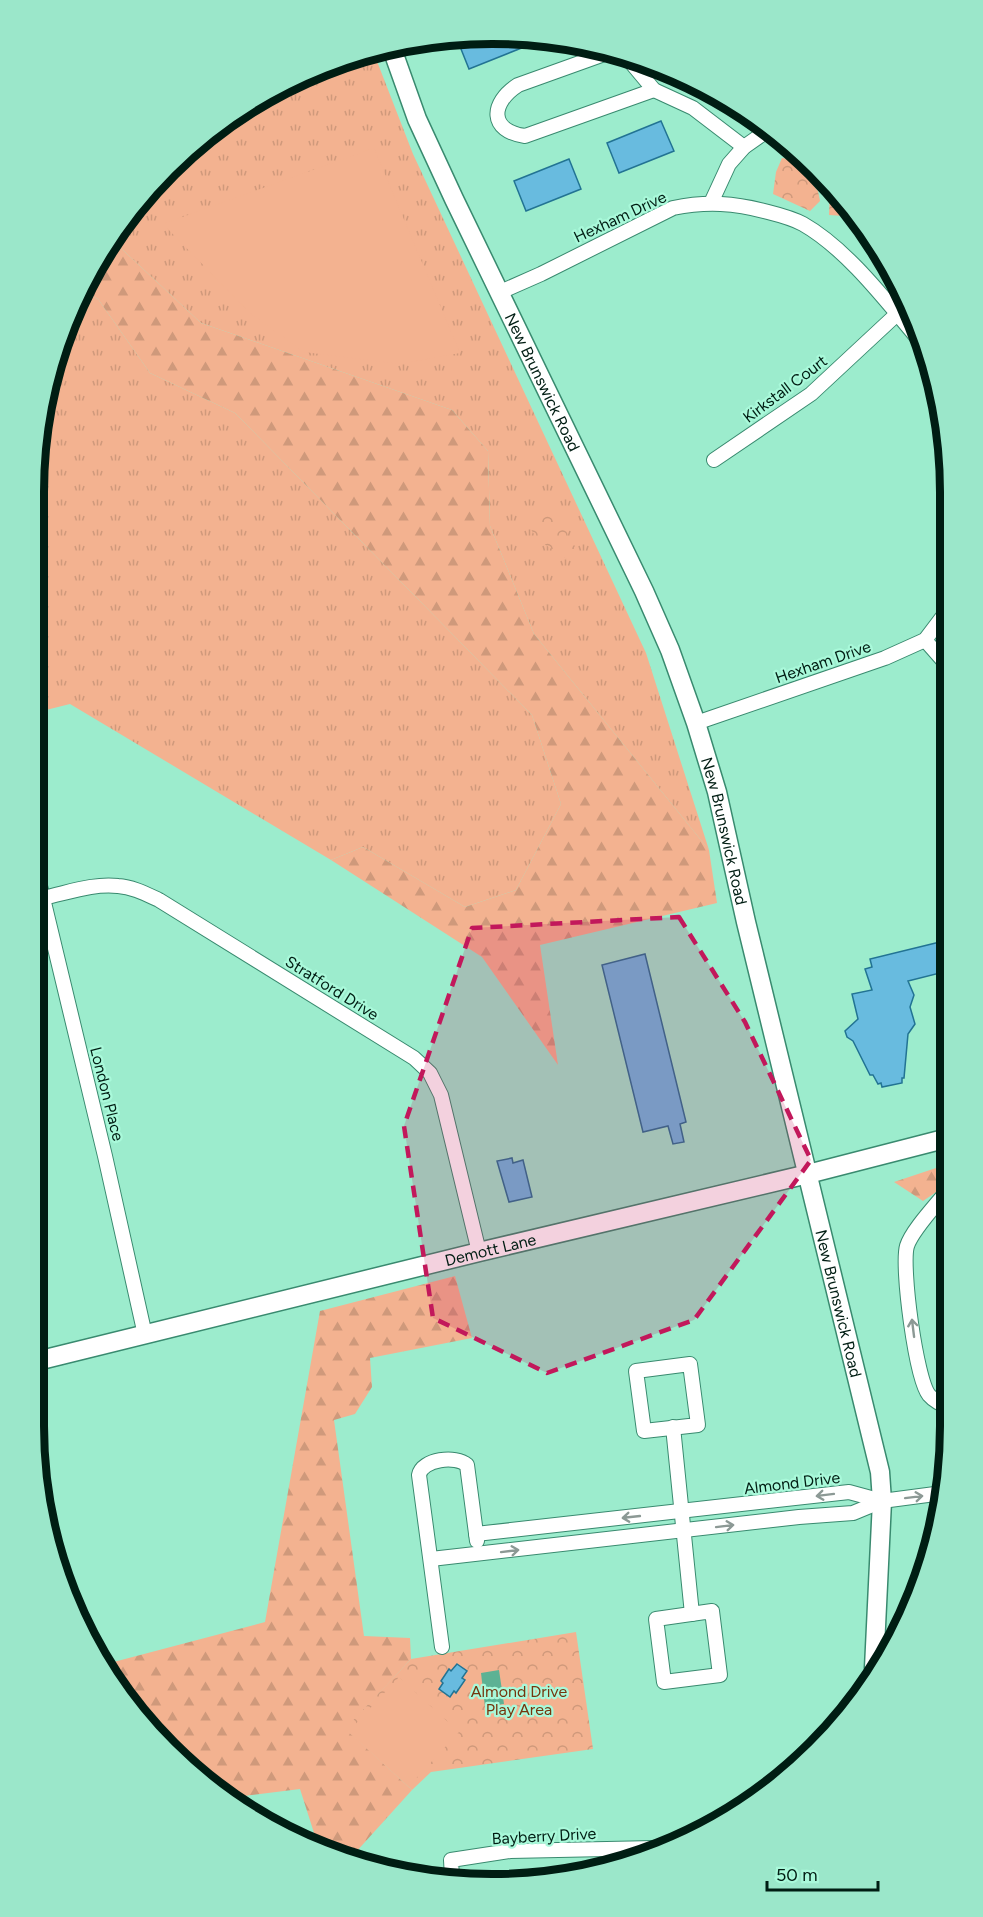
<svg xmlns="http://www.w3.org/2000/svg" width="983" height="1917" font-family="Figtree,sans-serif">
<defs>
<pattern id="grass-tufts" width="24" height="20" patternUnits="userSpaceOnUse" patternTransform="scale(1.5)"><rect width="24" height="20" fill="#f3b290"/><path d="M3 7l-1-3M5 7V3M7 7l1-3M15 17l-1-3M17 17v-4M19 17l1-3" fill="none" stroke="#cf997b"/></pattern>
<pattern id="forest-firs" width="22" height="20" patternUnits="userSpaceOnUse" patternTransform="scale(1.5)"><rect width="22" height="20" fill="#f3b290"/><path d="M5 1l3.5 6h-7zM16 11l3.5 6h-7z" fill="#cf997b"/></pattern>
<pattern id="park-crowns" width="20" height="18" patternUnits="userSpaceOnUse" patternTransform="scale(1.5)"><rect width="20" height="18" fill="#f3b290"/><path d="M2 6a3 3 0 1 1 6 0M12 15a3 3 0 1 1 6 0" fill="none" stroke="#cf997b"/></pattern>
</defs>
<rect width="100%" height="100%" fill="#9ceccd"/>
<g fill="url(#grass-tufts)">
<path d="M373,51L413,154L646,653L709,850L534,634L490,526L488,451L452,410L201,323L111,239C167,150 269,75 373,51Z"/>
<path d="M80,290L98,299L150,373L235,413L532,715L561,804L516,890L465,907L363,847L331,860L70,704L34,713V462L49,373Z"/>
</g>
<g fill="url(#forest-firs)">
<path d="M111,239L201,323L452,410L488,451L490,526L534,634L709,850L717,903L540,945L558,1065L482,957L331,860L363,847L465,907L516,890L561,804L532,715L235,413L150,373L98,299L80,290Z"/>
<path d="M948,1164V1184L923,1201L894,1182Z"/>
<path d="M455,1276L472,1338L370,1358L372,1387L355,1414L334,1420L364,1636L410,1638L411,1659L346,1729L412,1790L356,1852L357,1858L306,1839L315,1836L300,1789L227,1798L189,1770L128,1705L106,1664L265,1622L320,1311Z"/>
</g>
<g fill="url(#park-crowns)">
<path d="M782,158L788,159L809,172V180L818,191L820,201L810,211L773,194L776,172Z"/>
<path d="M830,187L855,213L858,217L829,215Z"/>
<path d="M538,512L550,513L567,523L568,539L577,548L567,559L538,540L530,528Z"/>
<path d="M576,1632L593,1749L431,1772L412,1790L345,1729L411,1659Z"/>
</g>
<g fill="#f3b290">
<path d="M374,148L460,353L400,364L304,352L250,313L163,224Z"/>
<path d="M399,1677L459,1732L410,1785L350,1730Z"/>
</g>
<path fill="#5cb294" d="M499,1670L504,1704L485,1707L481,1673Z"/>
<g fill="#68bbdf" stroke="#227393" stroke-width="1.5">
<path d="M519,34L524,47L469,69L457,39L466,36Z"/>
<path d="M661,121L674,151L619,173L607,143Z"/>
<path d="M569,159L581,189L526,211L514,181Z"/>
<path d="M948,940V971L908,981L914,995L910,1007L915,1024L908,1034L904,1078H902V1083L882,1087L881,1083L878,1084L873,1075H870L853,1041L847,1037L845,1031L858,1019L852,994L872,990L865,969L872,967L870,959Z"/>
<path d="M645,954L686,1122L680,1124L684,1142L673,1144L668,1126L643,1132L602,965Z"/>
<path d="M512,1158L513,1163L523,1160L532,1197L509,1202L497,1161Z"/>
<path d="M457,1664L467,1671L462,1678L465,1680L456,1693L454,1691L450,1697L439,1689L443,1683L441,1681L449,1669L451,1671Z"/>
</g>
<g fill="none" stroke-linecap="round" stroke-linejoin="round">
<defs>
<g id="minor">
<path d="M620,52H610L518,85C490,103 489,131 525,136L654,90"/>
<path d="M624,54L654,90L693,108L744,147"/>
<path d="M711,203L729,164L744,147L771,128"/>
<path d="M498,293L541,274L673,208C707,201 735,203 768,212C780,215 792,218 803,224C847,249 887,302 920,341L924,348"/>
<path d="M714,460L811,394L897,314"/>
<path d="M925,640L947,665"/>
<path d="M696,723L885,658L925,640L947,611"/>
<path d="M34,861L105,1156L145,1335"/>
<path d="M42,898C67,893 93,883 118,886C133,887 146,894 159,900L414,1058L430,1073L441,1095L479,1252"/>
<path d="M948,1190C937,1204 912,1230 907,1246C901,1266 916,1379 929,1395C935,1402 941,1404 949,1407"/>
<path d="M690,1364L698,1425L644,1431L636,1371Z"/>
<path d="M673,1427L692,1614"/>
<path d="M476,1534L849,1492L882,1501"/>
<path d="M431,1559L799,1517L853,1513L882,1501L935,1494L944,1488"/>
<path d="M712,1611L720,1675L664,1682L656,1619Z"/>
<path d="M442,1647L419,1475C422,1459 456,1455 467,1465L477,1541"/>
<path d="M452,1877L451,1860L510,1851L655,1848"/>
</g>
<g id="tertiary">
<path id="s1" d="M391,46L417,119L454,199L644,591L670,650L696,723L717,792L746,922L880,1472L882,1501L874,1668"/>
<path id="s2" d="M33,1362L479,1252L808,1174L948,1138"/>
</g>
</defs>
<use href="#minor" stroke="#398a6f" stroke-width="16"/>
<use href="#tertiary" stroke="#398a6f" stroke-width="21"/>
<use href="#minor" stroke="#fff" stroke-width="14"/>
<use href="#tertiary" stroke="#fff" stroke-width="18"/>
</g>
<defs><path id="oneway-shaft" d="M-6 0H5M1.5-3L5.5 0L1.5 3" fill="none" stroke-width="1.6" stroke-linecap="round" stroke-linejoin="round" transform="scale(1.5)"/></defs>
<g stroke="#8c9995">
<use href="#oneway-shaft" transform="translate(913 1328) rotate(-97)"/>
<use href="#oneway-shaft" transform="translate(825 1495) rotate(173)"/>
<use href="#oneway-shaft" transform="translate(914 1497) rotate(-7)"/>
<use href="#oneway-shaft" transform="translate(631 1517) rotate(174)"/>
<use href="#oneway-shaft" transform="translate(725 1526) rotate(-7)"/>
<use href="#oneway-shaft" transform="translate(510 1551) rotate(-7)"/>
</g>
<path fill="#c2185b" fill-opacity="0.2" stroke="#c2185b" stroke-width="4.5" stroke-dasharray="12 8" stroke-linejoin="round" d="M679,917L745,1022L811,1160L694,1320L547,1373L433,1318L404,1126L472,928Z"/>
<g text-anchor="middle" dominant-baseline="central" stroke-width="4.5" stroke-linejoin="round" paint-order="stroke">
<g font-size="16" fill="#001d13" stroke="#a9f9da">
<text transform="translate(620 217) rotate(-25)">Hexham Drive</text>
<text stroke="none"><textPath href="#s1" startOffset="369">New Brunswick Road</textPath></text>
<text transform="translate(785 389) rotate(-37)">Kirkstall Court</text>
<text transform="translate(823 662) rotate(-19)">Hexham Drive</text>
<text stroke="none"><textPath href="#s1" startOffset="855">New Brunswick Road</textPath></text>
<text transform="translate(332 988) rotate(32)">Stratford Drive</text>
<text transform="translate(107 1094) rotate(76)">London Place</text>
<text stroke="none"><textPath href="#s2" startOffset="471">Demott Lane</textPath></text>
<text stroke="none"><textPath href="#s1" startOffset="1341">New Brunswick Road</textPath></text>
<text transform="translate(792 1483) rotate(-7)">Almond Drive</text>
<text transform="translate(544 1836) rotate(-3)">Bayberry Drive</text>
</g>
<g font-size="16" fill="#74360e" stroke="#a9f9da">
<text x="519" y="1691">Almond Drive<tspan x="519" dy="18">Play Area</tspan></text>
</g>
</g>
<path d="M0 0H983V1917H0ZM492 44H492A448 448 0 0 1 940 492V1426A448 448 0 0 1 492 1874H492A448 448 0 0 1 44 1426V492A448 448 0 0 1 492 44Z" fill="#9be7ca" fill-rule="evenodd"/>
<path fill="none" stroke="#001d13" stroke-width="8" d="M492 44H492A448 448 0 0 1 940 492V1426A448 448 0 0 1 492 1874H492A448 448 0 0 1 44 1426V492A448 448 0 0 1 492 44Z"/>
<path d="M767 1881v9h111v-9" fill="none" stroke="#001d13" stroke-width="3"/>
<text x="776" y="1881" font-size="18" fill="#001d13" stroke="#a9f9da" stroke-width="4.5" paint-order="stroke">50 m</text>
</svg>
